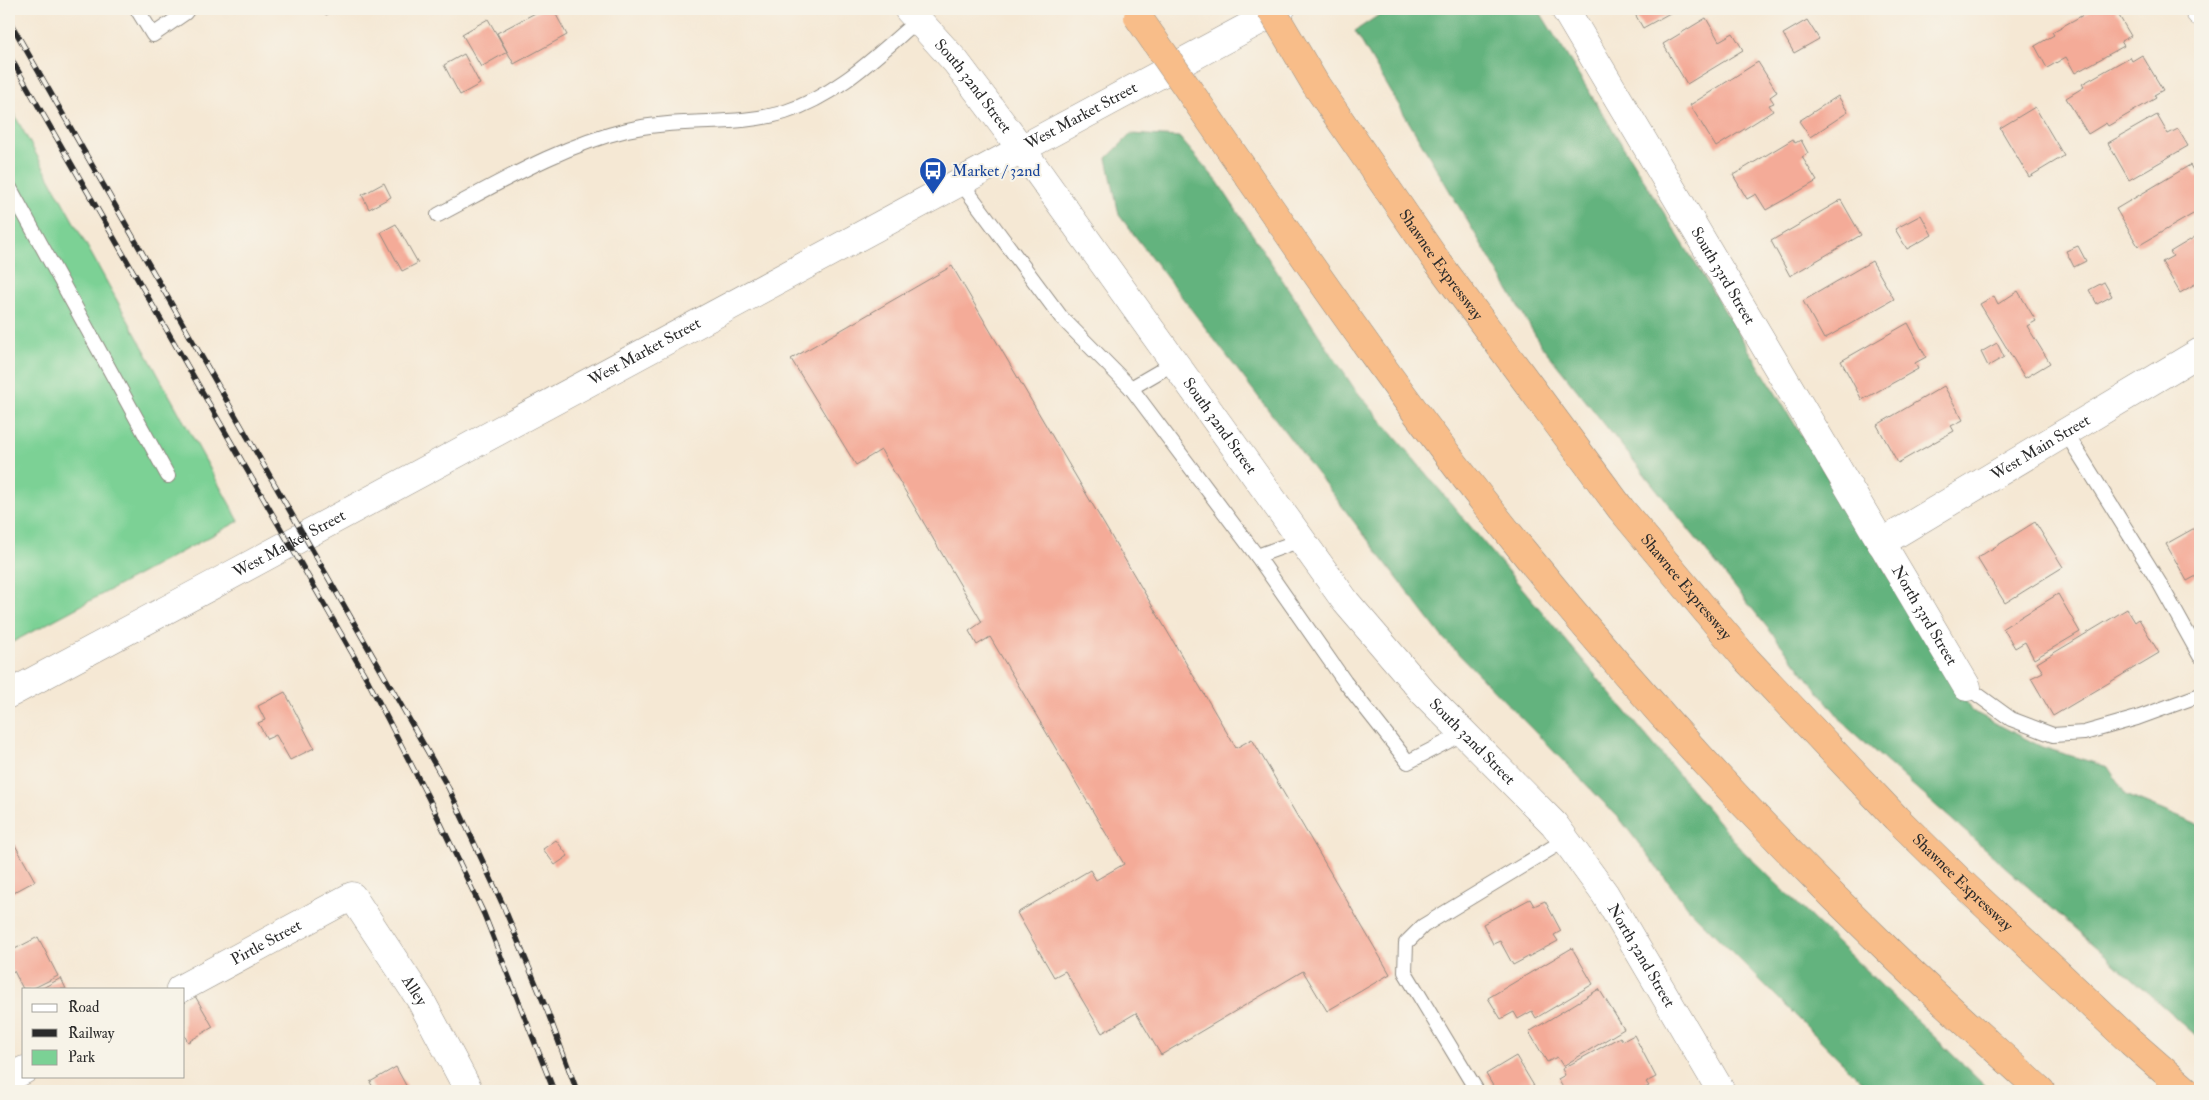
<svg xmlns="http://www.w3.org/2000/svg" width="2209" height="1100" font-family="'IM FELL Double Pica',serif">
<rect width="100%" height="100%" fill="#f7f3e8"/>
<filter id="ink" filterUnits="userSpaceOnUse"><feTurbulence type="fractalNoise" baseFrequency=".02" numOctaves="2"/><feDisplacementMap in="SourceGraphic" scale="10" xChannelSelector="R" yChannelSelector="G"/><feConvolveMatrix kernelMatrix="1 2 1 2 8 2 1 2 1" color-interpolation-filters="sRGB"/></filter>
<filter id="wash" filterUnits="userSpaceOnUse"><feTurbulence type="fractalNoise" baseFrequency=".0096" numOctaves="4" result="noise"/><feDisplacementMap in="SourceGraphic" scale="20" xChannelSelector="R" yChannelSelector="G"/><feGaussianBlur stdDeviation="1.12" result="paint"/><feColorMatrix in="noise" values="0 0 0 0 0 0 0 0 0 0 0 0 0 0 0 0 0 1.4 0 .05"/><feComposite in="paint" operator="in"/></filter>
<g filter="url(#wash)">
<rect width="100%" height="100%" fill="#f5e8d4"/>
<path fill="#7bd195" stroke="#537e60" d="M9,105L239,521L9,644Z"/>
<g fill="#64b37e" stroke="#486f54">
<path d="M1388,9H1538L1972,711L2042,747L2108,767L2126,795L2200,826V1039L1847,727L1541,345L1355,31Z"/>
<path d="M1131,134L1179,137L1217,181L1354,388L1743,851L1990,1091H1871L1689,909L1620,819L1443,638L1119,215L1107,158Z"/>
</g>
<g id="blocks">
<g fill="#f4ab98">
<path d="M323,9H338L326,15Z"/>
<path d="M543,9H553L567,35L514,64L497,33Z"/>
<path d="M1632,9H1677L1643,28Z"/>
<path d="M2094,9H2115L2131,36L2121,41L2124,46L2075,73L2066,57L2047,68L2035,46L2054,35L2052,32Z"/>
<path d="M1706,18L1719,41L1733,33L1743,50L1687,84L1663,44Z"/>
<path d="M488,19L507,52L481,67L462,34Z"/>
<path d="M1807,20L1819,39L1794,53L1783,34Z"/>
<path d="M464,54L480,84L460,95L444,65Z"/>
<path d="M2142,55L2163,90L2154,95L2156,98L2108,126L2106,123L2088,134L2066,98L2084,87L2082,84L2130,57L2132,61Z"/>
<path d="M1758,62L1777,92L1770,97L1774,103L1769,105L1773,111L1716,147L1690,105Z"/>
<path d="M1838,96L1848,112L1810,137L1799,121Z"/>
<path d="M2035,107L2064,156L2029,177L2000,128Z"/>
<path d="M2157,115L2168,134L2178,129L2188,146L2129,180L2108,143Z"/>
<path d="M1793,139L1795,143L1801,140L1808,153L1802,157L1817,181L1766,210L1756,194L1747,199L1733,175Z"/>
<path d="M2190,165L2197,177L2200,175V210L2138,246L2116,209Z"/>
<path d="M384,183L391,197L369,209L362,195Z"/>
<path d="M1841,200L1861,235L1790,276L1771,241Z"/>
<path d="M1921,215L1932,235L1907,249L1895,229Z"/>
<path d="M396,224L418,263L402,271L381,232Z"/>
<path d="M2200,234V281L2180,293L2162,262L2173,256L2170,252Z"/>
<path d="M2078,246L2086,261L2074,267L2066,251Z"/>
<path d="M1872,261L1894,299L1824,339L1803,301Z"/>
<path d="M952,266L1236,748L1252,739L1390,974L1327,1011L1303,971L1161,1055L1136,1013L1102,1033L1065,971L1054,977L1017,913L1090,870L1096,880L1124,864L990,637L977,645L969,631L982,622L881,450L856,465L791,359Z"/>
<path d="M2104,282L2112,296L2097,304L2089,290Z"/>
<path d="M2018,291L2036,321L2027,326L2050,363L2025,378L1980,304L1994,296L1998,304Z"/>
<path d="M1908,323L1926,357L1915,363L1918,369L1862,400L1841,361Z"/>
<path d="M1997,343L2004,357L1988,366L1981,352Z"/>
<path d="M1944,386L1963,420L1951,426L1954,431L1898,463L1877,425Z"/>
<path d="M2035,522L2063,567L2005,603L1977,558Z"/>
<path d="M2200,525V574L2187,581L2166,544Z"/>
<path d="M2058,594L2080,632L2034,659L2025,642L2015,648L2003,628Z"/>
<path d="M2127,609L2135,622L2139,619L2159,653L2053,716L2031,678L2043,672L2037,663Z"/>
<path d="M285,692L314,748L290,760L276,735L267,739L258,723L265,720L258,706Z"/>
<path d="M556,840L568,856L555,865L543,849Z"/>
<path d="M9,843L11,847L15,845L35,881L9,895Z"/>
<path d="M1530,899L1534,906L1545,901L1561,931L1554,935L1558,941L1513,965L1500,941L1493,944L1483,924Z"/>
<path d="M38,937L58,976L32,989H23L14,971L9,973V952Z"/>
<path d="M1572,948L1593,984L1536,1018L1532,1011L1518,1019L1514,1012L1501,1019L1488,998Z"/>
<path d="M61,978L66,989H41Z"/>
<path d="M1599,989L1624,1029L1563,1066L1557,1057L1547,1062L1529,1032Z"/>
<path d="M195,996L213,1027L188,1042L184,1035V1003Z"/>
<path d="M1634,1035L1656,1077L1646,1082L1649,1086L1639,1091H1565L1558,1079L1565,1075L1562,1069L1620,1037L1623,1041Z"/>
<path d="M1516,1056L1534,1086L1525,1091H1496L1486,1074Z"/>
<path d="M396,1067L409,1091H375L370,1082Z"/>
</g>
</g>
</g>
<g filter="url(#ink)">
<use href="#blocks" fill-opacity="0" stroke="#908a80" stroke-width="1"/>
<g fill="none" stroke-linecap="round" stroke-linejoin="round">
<defs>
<g id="service">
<path d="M137,9L153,35L185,13L188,9"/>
<path d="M959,180L1061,317L1131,388L1174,363"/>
<path d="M10,188L168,476"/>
<path d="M438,215C499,183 560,146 627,130C677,118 738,127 785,112C838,95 877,55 918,20"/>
<path d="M1131,388L1257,556L1301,540"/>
<path d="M2066,433L2160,584L2200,656"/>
<path d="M1257,556L1345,682L1408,762L1464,733"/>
<path d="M1967,687L2011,719L2053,735L2084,733L2137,718L2200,695"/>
<path d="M1477,1091L1405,972L1406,943L1423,926L1565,840"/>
</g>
<g id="minor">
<path id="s1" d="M908,9L956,62L1020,147L1346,602L1424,693L1554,824L1605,894L1721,1091"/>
<path id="s2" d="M1565,9L1967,687"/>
<path id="s3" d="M1881,543L2200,352"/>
<path id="s4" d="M180,989L352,896L420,999L469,1091"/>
<path d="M9,1078L24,1070"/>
</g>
<g id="tertiary">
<path d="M2198,9L2200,12"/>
<path id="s5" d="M9,694C434,468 855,235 1281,9"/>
</g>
<g id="motorway">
<path id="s6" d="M1316,85L1434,257L1621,509L1747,660L1896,818L1961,882L2131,1042L2187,1091"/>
<path d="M1220,135C1316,274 1412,414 1519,546C1633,687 1756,823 1887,949C1937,998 1990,1044 2041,1091"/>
</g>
</defs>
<use href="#service" stroke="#908a80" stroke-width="16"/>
<use href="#minor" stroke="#908a80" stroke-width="29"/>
<use href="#tertiary" stroke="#908a80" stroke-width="29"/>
<use href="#motorway" stroke="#908a80" stroke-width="29"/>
<use href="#service" stroke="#fff" stroke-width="14"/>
<use href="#minor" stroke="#fff" stroke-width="28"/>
<use href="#tertiary" stroke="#fff" stroke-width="28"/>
<use href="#motorway" stroke="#f8bd89" stroke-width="28"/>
<defs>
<g id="rail">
<path d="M9,20L449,789L503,905L548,1013L577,1091"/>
<path d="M9,55L367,679L429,799L484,914L554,1091"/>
</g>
</defs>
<use href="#rail" stroke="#2b2b2b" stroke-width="5.5"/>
<use href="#rail" stroke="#f7f3e8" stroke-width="4" stroke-dasharray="11" stroke-linecap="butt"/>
<defs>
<g id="motorway-bridge">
<path d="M1271,9L1316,85"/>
<path d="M1138,17L1220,135"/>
</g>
</defs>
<use href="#motorway-bridge" stroke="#908a80" stroke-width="29" stroke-linecap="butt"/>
<use href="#motorway-bridge" stroke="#f8bd89" stroke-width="28"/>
</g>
</g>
<defs>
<symbol id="bus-pin" viewBox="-11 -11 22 30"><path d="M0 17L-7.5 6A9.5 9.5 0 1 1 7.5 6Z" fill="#1a4fb4" stroke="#f7f3e8"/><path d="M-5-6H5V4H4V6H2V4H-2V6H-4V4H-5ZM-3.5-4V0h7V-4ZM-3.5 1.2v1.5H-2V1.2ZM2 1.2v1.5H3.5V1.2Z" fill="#fff"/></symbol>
</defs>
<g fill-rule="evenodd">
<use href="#bus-pin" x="917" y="155" width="32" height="43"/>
</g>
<g text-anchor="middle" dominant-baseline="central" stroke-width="4" stroke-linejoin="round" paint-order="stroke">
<g font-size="16" fill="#2b2b2b" stroke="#f7f3e8">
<text stroke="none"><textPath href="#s1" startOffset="101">South 32nd Street</textPath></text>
<text stroke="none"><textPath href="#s5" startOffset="1218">West Market Street</textPath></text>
<text stroke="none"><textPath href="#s6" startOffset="219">Shawnee Expressway</textPath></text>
<text stroke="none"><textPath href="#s2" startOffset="310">South 33rd Street</textPath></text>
<text stroke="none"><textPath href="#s5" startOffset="722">West Market Street</textPath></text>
<text stroke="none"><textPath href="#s1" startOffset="521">South 32nd Street</textPath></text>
<text stroke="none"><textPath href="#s3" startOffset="186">West Main Street</textPath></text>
<text stroke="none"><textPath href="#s5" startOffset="318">West Market Street</textPath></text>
<text stroke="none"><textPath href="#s6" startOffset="624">Shawnee Expressway</textPath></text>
<text stroke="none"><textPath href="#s2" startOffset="705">North 33rd Street</textPath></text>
<text stroke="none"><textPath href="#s1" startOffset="926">South 32nd Street</textPath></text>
<text stroke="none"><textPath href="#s6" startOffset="1029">Shawnee Expressway</textPath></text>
<text stroke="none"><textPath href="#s4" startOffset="98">Pirtle Street</textPath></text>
<text stroke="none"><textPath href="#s1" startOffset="1200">North 32nd Street</textPath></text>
<text stroke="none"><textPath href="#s4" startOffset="309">Alley</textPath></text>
</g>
<g font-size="16" fill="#164399" stroke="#f7f3e8" text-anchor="start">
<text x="952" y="171">Market / 32nd</text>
</g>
</g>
<rect width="2209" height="1100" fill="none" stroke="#f7f3e8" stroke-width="30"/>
<rect x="22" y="988" width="162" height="90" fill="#f7f3e8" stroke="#a5a39c"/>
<rect x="32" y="1004" width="25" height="8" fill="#ffffff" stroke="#a5a39c"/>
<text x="68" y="1012" font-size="15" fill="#2b2b2b">Road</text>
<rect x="32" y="1029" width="25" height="8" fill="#2b2b2b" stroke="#a5a39c"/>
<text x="68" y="1038" font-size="15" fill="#2b2b2b">Railway</text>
<rect x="32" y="1050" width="25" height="15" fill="#7bd195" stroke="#a5a39c"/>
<text x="68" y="1062" font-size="15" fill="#2b2b2b">Park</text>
</svg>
